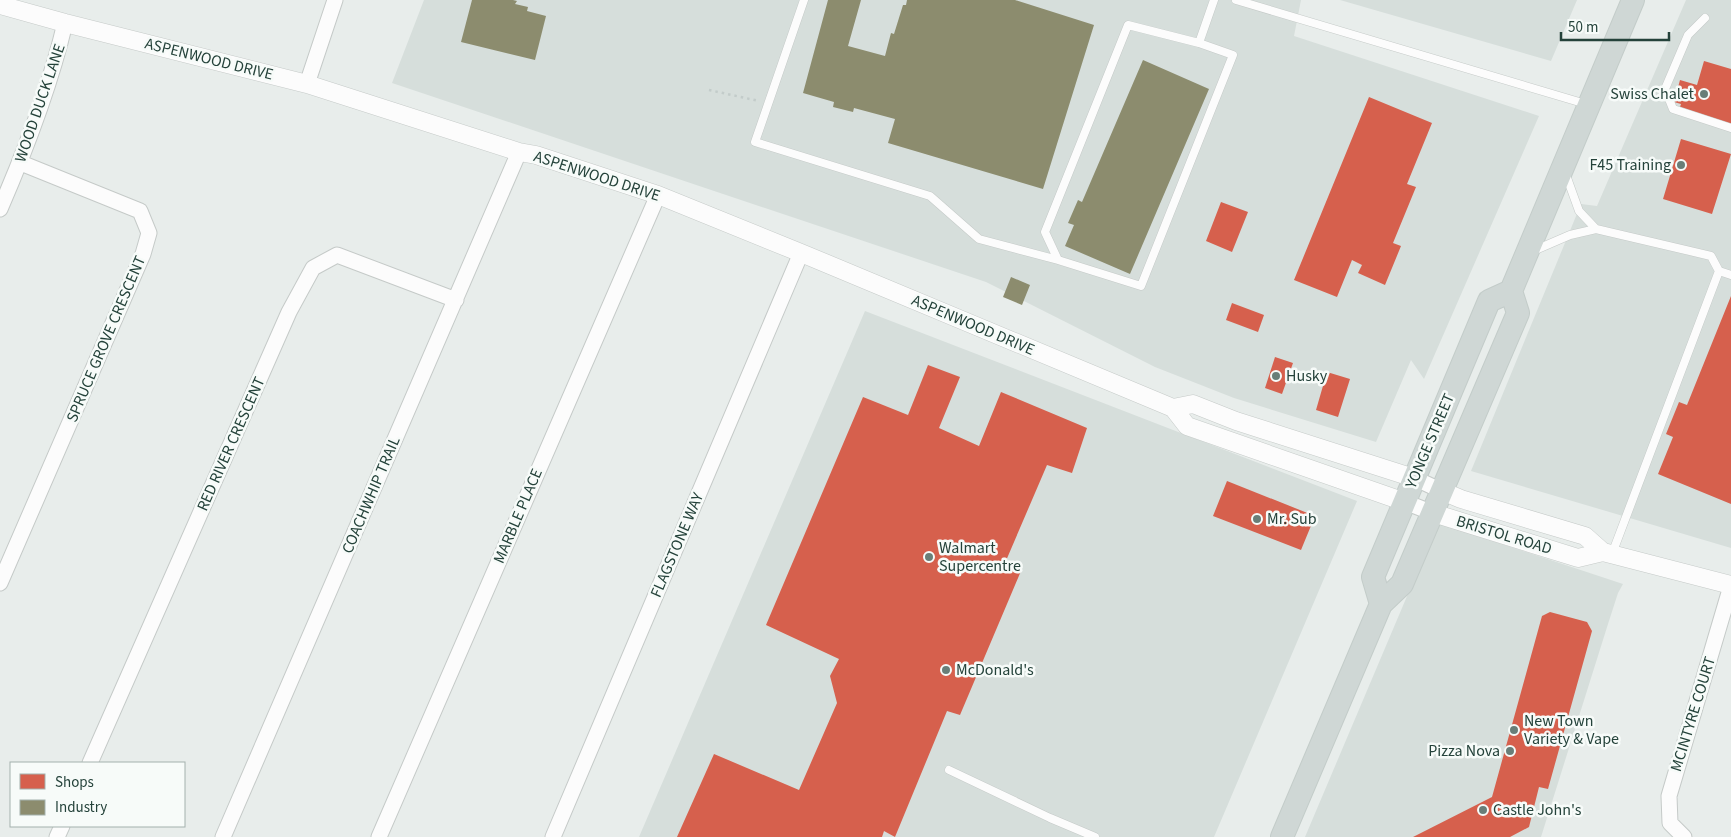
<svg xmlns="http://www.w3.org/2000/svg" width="1731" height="837" font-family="'Source Sans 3',sans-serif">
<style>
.built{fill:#d6dedb}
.shops{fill:#d6604d}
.industry{fill:#8c8c6e}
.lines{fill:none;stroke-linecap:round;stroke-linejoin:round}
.service-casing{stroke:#c5cac8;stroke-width:9}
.minor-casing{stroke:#c5cac8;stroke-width:17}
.tertiary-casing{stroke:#c5cac8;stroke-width:19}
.primary-casing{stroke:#c3ccc9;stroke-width:24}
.path{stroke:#c3ccca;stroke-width:2.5;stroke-dasharray:2.5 4;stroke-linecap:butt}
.service{stroke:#fcfcfc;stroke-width:8}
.minor{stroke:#fcfcfc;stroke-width:15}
.tertiary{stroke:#fcfcfc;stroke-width:18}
.primary{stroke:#cfd7d5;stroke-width:22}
.poi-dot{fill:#697e78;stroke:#f7fbf9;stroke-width:2}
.labels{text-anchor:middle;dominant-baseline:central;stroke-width:5;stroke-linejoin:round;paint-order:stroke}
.street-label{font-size:16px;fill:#24423a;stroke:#f7fbf9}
.poi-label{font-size:16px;fill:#24423a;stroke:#f7fbf9;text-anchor:start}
</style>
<rect width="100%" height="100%" fill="#e8edeb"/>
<path class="built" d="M424 0H1301L1294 36 1539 116 1424 379 1411 360 1376 442 1234 398 1155 367 986 282 392 83Z
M1340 0H1577L1551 61Z
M1686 0H1731V548L1471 471 1581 204 1597 206Z
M865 311 1357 501 1214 837H639Z
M1438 523 1623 584 1618 593 1608 624 1541 837H1305Z"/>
<path class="shops" d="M1704 61 1731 69V125L1679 110 1681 104 1674 102 1680 80 1697 85Z
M1369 97 1432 123 1407 184 1416 187 1393 243 1401 246 1385 285 1358 273 1362 265 1352 260 1337 297 1294 280Z
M1681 139 1731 154 1712 214 1663 199Z
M1221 202 1248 212 1232 252 1206 241Z
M1731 296V504L1658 474 1673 437 1666 434 1679 402 1687 405Z
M1232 303 1264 315 1258 332 1226 320Z
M1275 357 1293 363 1282 394 1265 388Z
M928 365 960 377 939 428 979 446 1001 392 1087 428 1072 473 1047 465 1005 563 1021 571 960 715 947 711 895 837 884 831 882 837H677L714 754 799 790 837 703 830 676 839 659 766 625 863 397 908 415Z
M1327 372 1350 379 1338 417 1316 410Z
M1227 481 1315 516 1301 550 1213 516Z
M1550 612 1587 622 1592 631 1548 789 1539 787 1529 827 1510 837H1413L1492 797 1542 616Z"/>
<path class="industry" d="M472 0H513L517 1 515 4 528 7 527 11 546 16 535 60 461 42Z
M828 0H861L848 46 885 56 891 33 894 34 903 5H906L907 0H1015L1094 25 1043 189 888 143 895 119 854 108 853 112 833 107 834 102 803 93Z
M1143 60 1209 89 1130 274 1065 246 1074 225 1068 223 1078 200 1082 202Z
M1011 277 1030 285 1022 305 1003 297Z"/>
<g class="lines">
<g class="service-casing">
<path id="service" d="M804 0 755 142 930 196 979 239 1058 260
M1236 0 1586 104
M1705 18 1688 35 1665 89 1673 109 1731 128
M1128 25 1199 43 1233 55 1141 286 1058 260 1045 232Z
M1199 43 1214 0
M1566 175 1579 211 1596 229
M1533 251 1570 235 1596 229 1711 256 1719 271 1612 554
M1719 271 1731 275
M949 770 1050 818 1095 837"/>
</g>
<g class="minor-casing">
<path id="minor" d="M307 84 335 0
M0 209C26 149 50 87 65 23
M1414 478 1442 491
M1405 502 1433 513
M0 583 143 254 149 233 140 211 21 163
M90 763 289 312 313 268 337 255 456 300
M57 837 62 826
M223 837 519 152
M379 837 658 195
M553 837 801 253
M1684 837 1670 823 1669 796 1731 586"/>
</g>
<g class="tertiary-casing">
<path id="tertiary" d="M0 5 65 23 307 84 519 152 536 155 658 195 801 253 1173 408 1187 426 1405 502
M1173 408 1193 404 1236 421 1414 478
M1442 491 1461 499 1585 536 1603 552 1731 585
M1433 513 1578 558 1603 552"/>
</g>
<g class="primary-casing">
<path id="primary" d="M1381 604 1373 577 1489 301 1511 291
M1282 837 1381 604 1402 584 1518 313 1511 291 1633 0"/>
</g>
<path class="path" d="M709 90 759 101"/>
<use href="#service" class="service"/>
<use href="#minor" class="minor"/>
<use href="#tertiary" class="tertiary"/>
<use href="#primary" class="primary"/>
</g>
<g class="poi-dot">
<circle cx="1704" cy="94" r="5"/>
<circle cx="1681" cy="165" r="5"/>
<circle cx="1276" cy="376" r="5"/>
<circle cx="1257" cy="519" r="5"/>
<circle cx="929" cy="557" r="5"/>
<circle cx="946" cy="670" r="5"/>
<circle cx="1514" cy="730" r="5"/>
<circle cx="1510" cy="751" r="5"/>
<circle cx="1483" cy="810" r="5"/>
</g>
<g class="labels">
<g class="street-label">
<text transform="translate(209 59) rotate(14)">ASPENWOOD DRIVE</text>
<text transform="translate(40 103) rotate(-71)">WOOD DUCK LANE</text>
<text transform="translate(597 176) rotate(18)">ASPENWOOD DRIVE</text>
<text transform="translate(973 325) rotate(23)">ASPENWOOD DRIVE</text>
<text transform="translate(106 339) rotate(-67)">SPRUCE GROVE CRESCENT</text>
<text transform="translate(1430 441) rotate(-67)">YONGE STREET</text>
<text transform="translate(231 444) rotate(-66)">RED RIVER CRESCENT</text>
<text transform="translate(371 495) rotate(-67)">COACHWHIP TRAIL</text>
<text transform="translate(518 516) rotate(-67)">MARBLE PLACE</text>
<text transform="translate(1504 535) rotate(17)">BRISTOL ROAD</text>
<text transform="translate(677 545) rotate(-67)">FLAGSTONE WAY</text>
<text transform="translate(1693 714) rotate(-73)">MCINTYRE COURT</text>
</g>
<g class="poi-label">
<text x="1694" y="94" text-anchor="end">Swiss Chalet</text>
<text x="1671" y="165" text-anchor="end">F45 Training</text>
<text x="1286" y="376">Husky</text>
<text x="1267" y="519">Mr. Sub</text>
<text x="939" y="548">Walmart<tspan x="939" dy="18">Supercentre</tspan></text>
<text x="956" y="670">McDonald's</text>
<text x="1524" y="721">New Town<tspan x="1524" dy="18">Variety &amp; Vape</tspan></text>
<text x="1500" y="751" text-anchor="end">Pizza Nova</text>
<text x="1493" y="810">Castle John's</text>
</g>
</g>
<rect x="10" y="762" width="175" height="65" fill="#f7fbf9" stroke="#a3b1ad"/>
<rect x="20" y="774" width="25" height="15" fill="#d6604d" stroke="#a3b1ad"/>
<text x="55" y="787" font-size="15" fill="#24423a">Shops</text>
<rect x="20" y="800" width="25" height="15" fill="#8c8c6e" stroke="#a3b1ad"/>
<text x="55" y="812" font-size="15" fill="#24423a">Industry</text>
<path d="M1561 32v8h108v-8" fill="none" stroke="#24423a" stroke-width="2.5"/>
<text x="1568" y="32" font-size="15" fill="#24423a" stroke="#f7fbf9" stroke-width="4" paint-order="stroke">50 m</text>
</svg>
